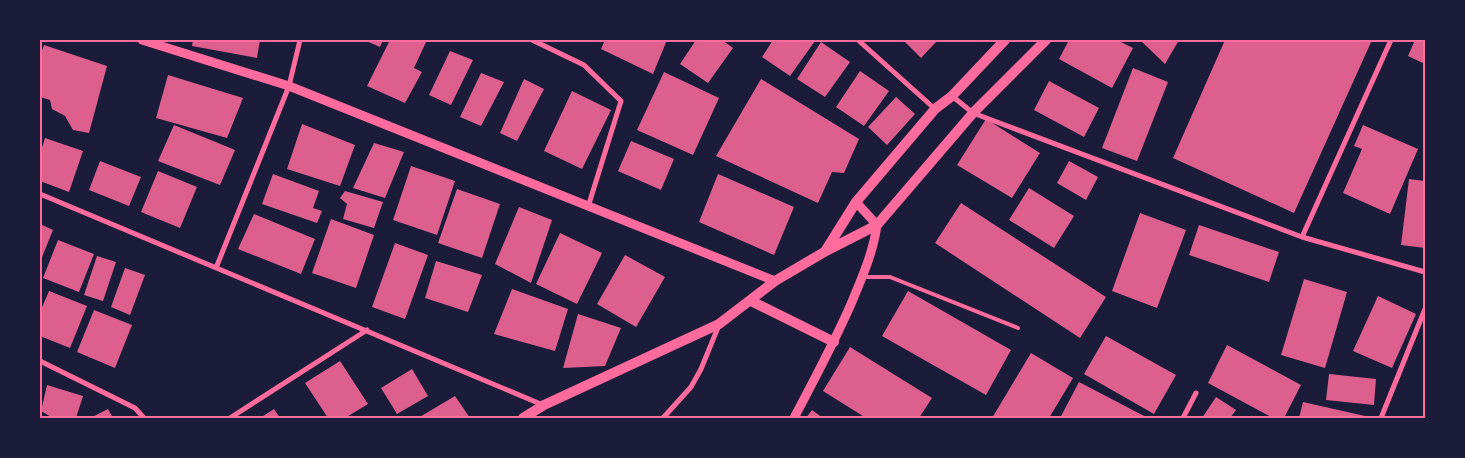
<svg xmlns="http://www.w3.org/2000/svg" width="1465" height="458" font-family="Merriweather,serif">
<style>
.building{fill:#dd5f8e}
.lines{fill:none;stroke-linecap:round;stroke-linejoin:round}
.service{stroke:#ff6b9d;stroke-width:4}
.minor{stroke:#ff6b9d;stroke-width:5}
.tertiary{stroke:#ff6b9d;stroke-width:9}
.secondary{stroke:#ff6b9d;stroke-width:10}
.neatline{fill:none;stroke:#ff6b9d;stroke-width:2}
</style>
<rect width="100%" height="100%" fill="#1b1b3a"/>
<path class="building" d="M193 40H260L257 58 192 46Z
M364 40H383L380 47Z
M390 40H427L414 68 422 72 405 103 367 86Z
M605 40H667L653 74 601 49Z
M696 40H722L733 48 708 83 680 64Z
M773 40H813L815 41 790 76 762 57Z
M903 40H938L921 58Z
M1069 40H1117L1133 48 1112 88 1059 59Z
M1140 40H1179L1165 64Z
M1225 40H1372L1294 213 1173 158Z
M1415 40H1425V64L1408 56Z
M821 42 850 62 825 97 797 79Z
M44 45 107 66 89 133 73 130 65 116 52 109 50 100 40 97V56Z
M450 51 473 60 451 105 429 95Z
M1133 68 1168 82 1137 161 1102 148Z
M860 71 889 91 864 126 836 107Z
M664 72 719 98 693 155 637 130Z
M481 73 504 82 481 126 460 117Z
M168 75 243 98 227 138 156 118Z
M524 79 544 89 517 141 500 133Z
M761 79 859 139 844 173 832 172 818 203 716 156Z
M1049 81 1099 108 1084 137 1034 110Z
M572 91 611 110 582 169 544 151Z
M896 97 915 114 887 145 868 127Z
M986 119 1040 153 1012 198 957 165Z
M302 124 355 145 340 186 287 169Z
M174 125 235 150 220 185 158 161Z
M1363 125 1418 149 1390 214 1343 193 1362 149 1354 146Z
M45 138 83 151 69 192 40 181V154Z
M631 141 674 159 661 190 618 171Z
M374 143 404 152 385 198 353 188Z
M100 161 141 177 129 206 89 190Z
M1069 161 1098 177 1086 200 1057 183Z
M411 166 455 181 437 235 393 220Z
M158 171 197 187 180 228 141 212Z
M273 174 319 191 313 208 322 211 317 223 262 204Z
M718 174 794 207 774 255 699 222Z
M1409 179 1425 181V248L1401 245Z
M1029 188 1074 216 1054 248 1009 220Z
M457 189 500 204 482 258 438 243Z
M345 191 383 202 374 228 343 219 347 204 340 198Z
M961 203 1106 297 1080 338 935 243Z
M519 207 552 220 531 283 495 264Z
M1140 213 1186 230 1157 308 1112 291Z
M254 214 315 239 301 274 238 249Z
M331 219 374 235 356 288 312 273Z
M40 224 53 230 40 262Z
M1199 225 1279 252 1269 282 1189 255Z
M560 233 602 253 577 304 536 284Z
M58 240 94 254 79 292 43 278Z
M395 243 428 255 405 319 372 307Z
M625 255 665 277 636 327 597 304Z
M97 256 116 262 103 301 84 295Z
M436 261 482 275 468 312 425 298Z
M125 268 145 275 130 315 111 307Z
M1304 279 1347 292 1325 368 1281 355Z
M512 289 568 309 555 351 494 334Z
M49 291 87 306 70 348 40 336V312Z
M908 291 1011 350 986 395 882 336Z
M1378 296 1416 314 1392 368 1353 351Z
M94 310 132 325 115 368 77 352Z
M578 314 621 328 605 366 563 368Z
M1106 336 1176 375 1154 414 1084 374Z
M1227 345 1301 385 1284 418H1273L1208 383Z
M850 347 932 398 919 418H866L823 391Z
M1031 353 1073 378 1049 418H992Z
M340 361 368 404 345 418H328L305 383Z
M412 369 428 396 397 414 381 388Z
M1329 374 1376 379 1374 405 1326 400Z
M1079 382 1148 418H1060Z
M47 385 83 396 76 418H53L41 411Z
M455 396 470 418H418Z
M1216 397 1236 410 1230 418H1202Z
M1303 402 1365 416 1364 418H1299Z
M108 409 113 418H90Z
M274 409 280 418H260Z
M812 410 823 418H806Z"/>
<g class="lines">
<path class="service" d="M863 277H890L1018 328"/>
<path class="minor" d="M532 40 584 65 621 101 588 207
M858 40 935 109
M952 96 973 113 1302 237 1425 272
M40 194 543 405
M1302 237 1391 40
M216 268 289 86 300 40
M40 361 135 408 144 418
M230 418 367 330
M663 418 691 387 701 369 719 325
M1183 418 1196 393
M1381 418 1425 309"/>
<path class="tertiary" d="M142 40 289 86 775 281
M794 418C814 380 834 343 851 304 862 278 873 253 877 225L856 202"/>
<path class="secondary" d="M826 250 856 202 935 109 952 96 1005 40
M751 301 834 342
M523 418 544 405 719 324 775 281 826 251 877 225 973 113 1046 40"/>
</g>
<rect width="1465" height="458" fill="none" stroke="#1b1b3a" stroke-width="82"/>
<rect x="41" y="41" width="1383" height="376" class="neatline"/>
</svg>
